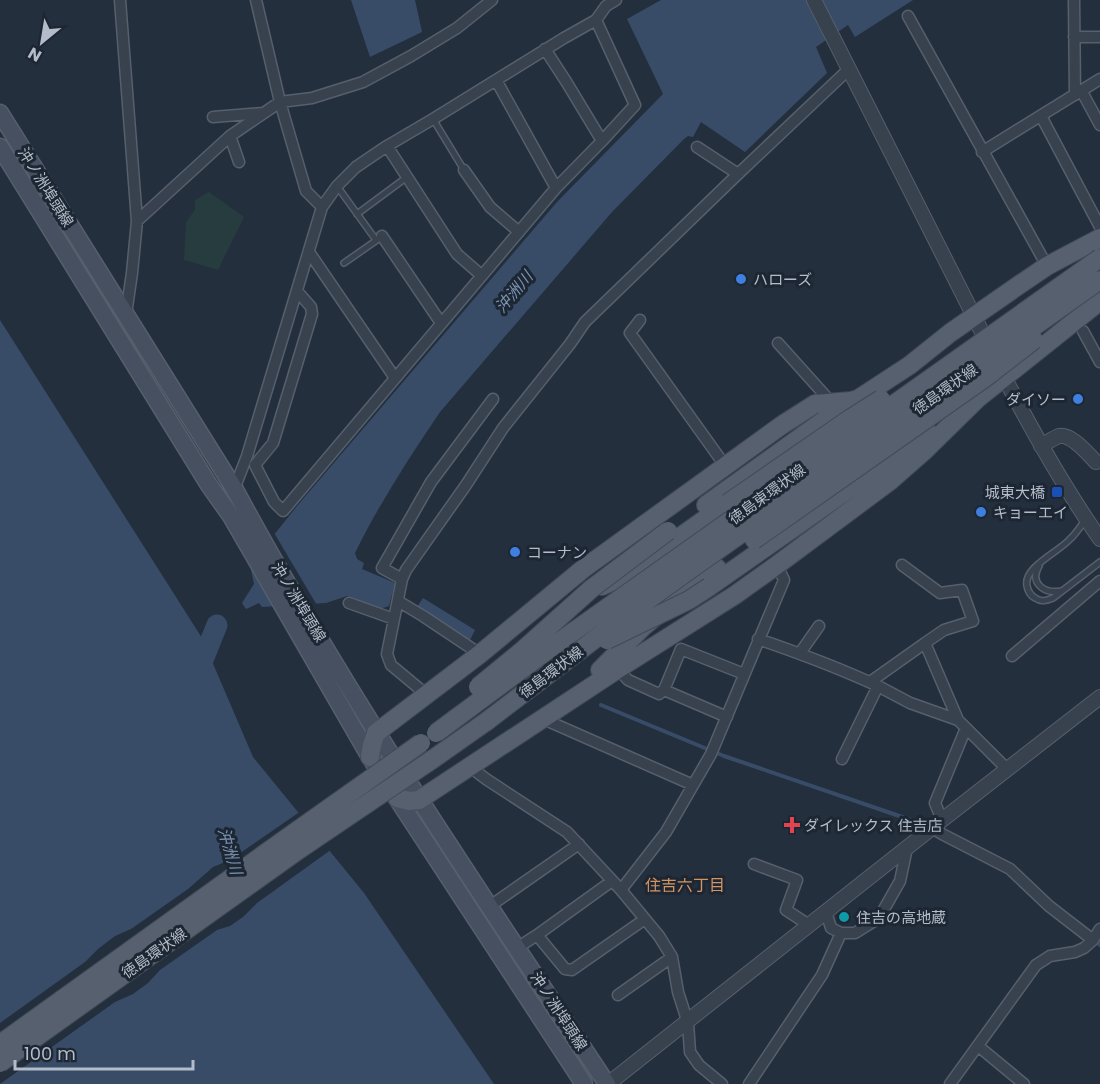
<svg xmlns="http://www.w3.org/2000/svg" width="1100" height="1084" font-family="Poppins,'Noto Sans JP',sans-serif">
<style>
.green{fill:#263c3f}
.water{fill:#394c67}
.pier{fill:#242f3e}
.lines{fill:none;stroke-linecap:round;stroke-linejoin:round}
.stream{stroke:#394c67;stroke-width:4}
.river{stroke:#394c67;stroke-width:21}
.service-casing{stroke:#565f6c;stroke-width:8}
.minor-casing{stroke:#565f6c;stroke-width:13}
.tertiary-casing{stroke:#565f6c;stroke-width:16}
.secondary-casing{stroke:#565f6c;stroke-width:19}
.primary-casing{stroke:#414a57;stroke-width:20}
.service{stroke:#38414e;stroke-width:5}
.minor{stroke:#38414e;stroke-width:10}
.tertiary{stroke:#38414e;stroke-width:14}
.secondary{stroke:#465061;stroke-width:16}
.primary{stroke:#56606e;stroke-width:18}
.primary-bridge-casing{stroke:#414a57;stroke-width:20;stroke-linecap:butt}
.primary-bridge{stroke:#56606e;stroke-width:18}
.shop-dot{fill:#3f7fe0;stroke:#1d2633;stroke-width:2}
.transit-dot{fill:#1a4fb4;stroke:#1d2633;stroke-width:2}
.health-dot{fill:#e0444e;stroke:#1d2633;stroke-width:2}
.culture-dot{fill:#0f9aa8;stroke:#1d2633;stroke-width:2}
.labels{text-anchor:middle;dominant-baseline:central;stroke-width:6;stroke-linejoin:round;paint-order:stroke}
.street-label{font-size:15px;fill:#b4bcc9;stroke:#1d2633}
.poi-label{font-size:15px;fill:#b4bcc9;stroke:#1d2633;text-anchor:start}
.water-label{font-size:16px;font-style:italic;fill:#7c92b1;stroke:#1d2633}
.neighbourhood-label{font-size:16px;fill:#d59563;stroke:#1d2633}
</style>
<rect width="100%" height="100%" fill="#242f3e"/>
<path class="green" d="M209 192 244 217 218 270 184 260 186 222 195 210V200Z"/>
<path class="water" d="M351 0H415L422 32 370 57Z
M661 0H913L855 37 848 25 816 47 827 73 745 152 701 122 693 137 688 136 684 139 612 212 440 412C409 458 379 504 355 553L357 559 364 563 362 569 395 583 389 606 380 609 347 596 326 603 262 607 259 603 246 609 242 603 254 584 250 565 297 506 557 202 663 94 627 19Z
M0 320 202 638 253 757 364 893 494 1084H0Z
M423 598 475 630 470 640 417 607Z"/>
<path class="pier" d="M273 531 318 607 275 609 248 563Z
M301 811 332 849 257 903 243 917 230 926 217 930 160 970 148 983 133 994 115 1002 0 1084V1023L85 962 98 949 115 936 131 929 188 889 213 867 230 860Z"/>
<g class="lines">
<path class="stream" d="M601 705 724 756 914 821
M1098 943 1100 945"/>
<path class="river" d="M196 677 217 625"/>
<g class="service-casing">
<path id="service" d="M433 119 464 170
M337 186 376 240
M357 214 407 177
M344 263 377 240
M1085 520C1080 527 1076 534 1070 539 1059 552 1023 567 1027 586 1028 592 1030 595 1035 598 1041 602 1046 601 1053 598L1100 562
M1039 566C1029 583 1044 594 1061 591"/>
</g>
<g class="minor-casing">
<path id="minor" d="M120 0 137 221 132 273 126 314
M256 0 280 102 306 191 322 207
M1074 0 1075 95
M908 16 1047 266
M1074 37H1100
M545 49 567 83 602 141
M496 80 556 188
M1081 90 1100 125
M1041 116 1100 227
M213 117 263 113
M387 146 457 254 481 275
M697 147 738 174
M982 152 1100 79
M239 162 230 136 280 102 312 98 363 82 411 56 457 28 492 0
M464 170 490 207 519 232
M137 221 230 136
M382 236 441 323
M309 252 395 378
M297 291 311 307 312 314 273 443 255 465 274 502 283 511 556 188 602 141 635 105 596 20
M640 320 630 333 726 467
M1083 331 1100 362
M778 343 831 402
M233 492 247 456 322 207 337 186 356 167 387 146 433 119 564 38 596 20 606 6 616 0
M902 565 940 593 962 590 973 621 944 630 925 643 958 720 1008 770
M402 579 406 570 466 485 503 428 570 344 585 322 738 174 849 69
M398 601 423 616 480 654
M349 603 394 619
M758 639C799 653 839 668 878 686
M800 653 819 626
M1012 656 1100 581
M618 669 628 680 659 694 664 690 681 649 744 674
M870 682 925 643
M664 690 727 717
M427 695 391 665 387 654 402 579 382 568 431 482 493 399
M541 718 693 785
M842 759 878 686 910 703 958 720
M469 766 486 779 567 832 621 890 659 936 672 957 678 992 688 1023 690 1052 699 1065 722 1084
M942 820 935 803 966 728
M932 828 942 834 1010 869 1049 906 1093 940
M754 864 797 880 786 910 809 925
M612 881 537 935 565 969 572 970 645 919
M621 890 666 832 711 754 784 580 777 565
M490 906 579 844
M826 912 831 928 841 933H855L879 918 900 881 907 848
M517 948 537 935
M618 995 672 957
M978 1046 1024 1084
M749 1084 822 975 841 933
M950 1084 1036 965 1050 956 1075 952 1084 948 1093 940 1100 929"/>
</g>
<g class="tertiary-casing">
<path id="tertiary" d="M814 0 989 346
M1000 369C1030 427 1062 485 1100 539
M1041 446C1047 443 1053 438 1059 436 1072 434 1087 453 1096 462
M608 1084 942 820 1100 697"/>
</g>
<g class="secondary-casing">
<path id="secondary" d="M0 113 234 488C345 695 478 889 607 1084
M0 147 209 485 231 516 370 757 584 1084"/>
</g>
<g class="primary-casing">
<path id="primary" d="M706 505 851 401
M602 586 626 575 728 503
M709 587 929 433
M600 670 644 626 682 594 717 568
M370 757 372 745 376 733 480 654 583 569 782 425 815 404 851 401 858 399 910 365 950 333 1019 285 1047 266 1100 238
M433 759 487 721
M397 798 409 801 419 800 618 669 735 595 777 565 890 481 923 452 977 399 1100 301"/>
</g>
<use href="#service" class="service"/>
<use href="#minor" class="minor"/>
<use href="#tertiary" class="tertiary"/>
<use href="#secondary" class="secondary"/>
<use href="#primary" class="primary"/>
<g class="primary-bridge-casing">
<path id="primary-bridge" d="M728 503 851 418 881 399
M754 540 985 378 1034 340
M607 640 689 600 709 587
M478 687 523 650 591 589 668 531
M487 721 612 626 691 569 1100 280
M436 733 556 644 1100 258
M0 1044 288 837 421 743
M0 1063 297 851 433 759"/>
</g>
<use href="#primary-bridge" class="primary-bridge"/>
</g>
<g class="shop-dot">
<circle cx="741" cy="279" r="6"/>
<circle cx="1078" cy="399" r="6"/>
<circle cx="981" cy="512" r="6"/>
<circle cx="515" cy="552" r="6"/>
</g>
<rect class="transit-dot" x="1051" y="486" width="12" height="12" rx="3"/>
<path class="health-dot" d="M789 816h6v6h6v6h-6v6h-6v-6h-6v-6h6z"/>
<circle class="culture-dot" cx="844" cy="917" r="6"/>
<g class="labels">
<g class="street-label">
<text transform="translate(46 187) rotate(58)">沖ノ洲埠頭線</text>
<text transform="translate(945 389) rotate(-35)">徳島環状線</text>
<text transform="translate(767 494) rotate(-36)">徳島東環状線</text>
<text transform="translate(299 602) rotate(59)">沖ノ洲埠頭線</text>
<text transform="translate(551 672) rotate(-37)">徳島環状線</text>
<text transform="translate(154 953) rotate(-35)">徳島環状線</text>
<text transform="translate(559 1011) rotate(57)">沖ノ洲埠頭線</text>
</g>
<g class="poi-label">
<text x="753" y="279">ハローズ</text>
<text x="1066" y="399" text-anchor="end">ダイソー</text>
<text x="1045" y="492" text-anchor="end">城東大橋</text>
<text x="993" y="512">キョーエイ</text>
<text x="527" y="552">コーナン</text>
<text x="804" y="825">ダイレックス 住吉店</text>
<text x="856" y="917">住吉の高地蔵</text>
</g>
<g class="water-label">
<text transform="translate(514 292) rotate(-50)">沖洲川</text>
<text transform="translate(230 851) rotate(74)">沖洲川</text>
</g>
<g class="neighbourhood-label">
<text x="685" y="885">住吉六丁目</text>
</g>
</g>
<g transform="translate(42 42) rotate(210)" stroke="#1d2633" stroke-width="4.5" paint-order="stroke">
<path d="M0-4.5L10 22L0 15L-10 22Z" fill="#b4bcc9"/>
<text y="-9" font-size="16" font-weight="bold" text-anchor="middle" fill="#b4bcc9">N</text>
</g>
<path d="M15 1060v9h178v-9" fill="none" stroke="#b4bcc9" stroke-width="3"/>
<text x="24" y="1060" font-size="18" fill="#b4bcc9" stroke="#1d2633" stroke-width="4.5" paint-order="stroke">100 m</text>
</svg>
